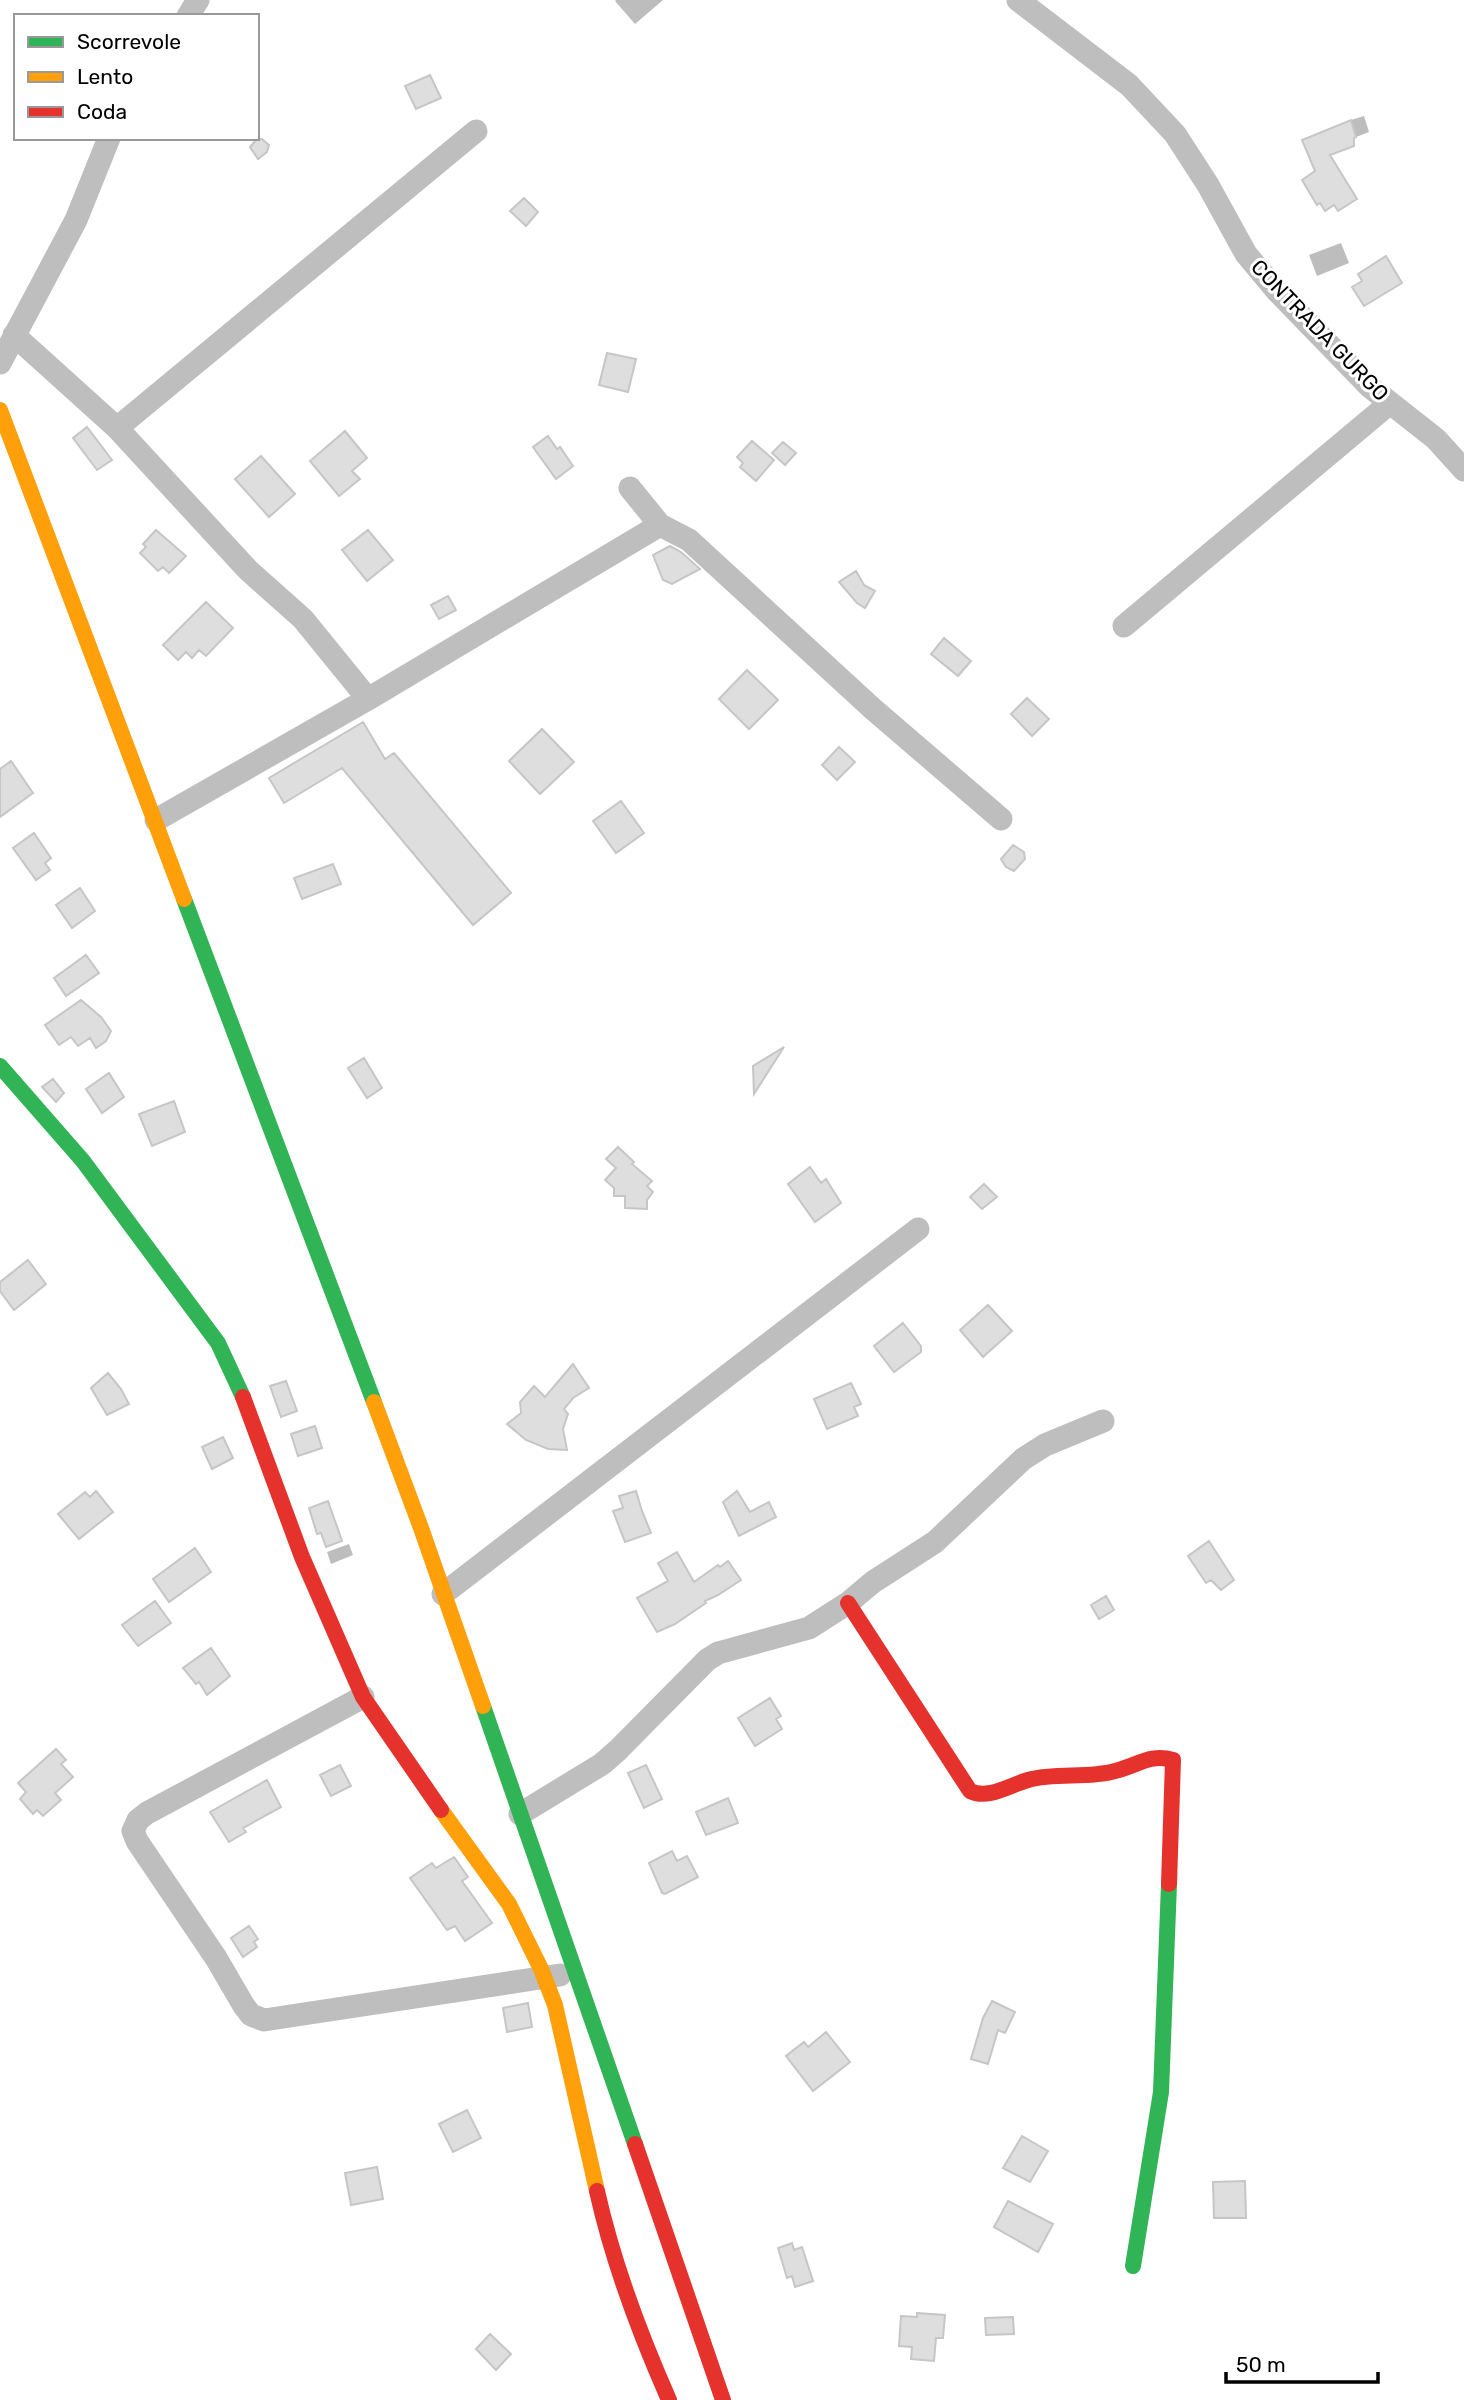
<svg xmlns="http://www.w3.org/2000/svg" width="1464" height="2400" font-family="Rubik,sans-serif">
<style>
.water{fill:#bdbdbd}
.building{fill:#dedede;stroke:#c6c6c6;stroke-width:2}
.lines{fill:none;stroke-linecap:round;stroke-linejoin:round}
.street{stroke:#bebebe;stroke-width:23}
.fast{stroke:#30b455;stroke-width:16}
.slow{stroke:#ff9f0a;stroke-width:16}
.jam{stroke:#e5322d;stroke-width:16}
.labels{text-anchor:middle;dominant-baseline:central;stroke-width:6;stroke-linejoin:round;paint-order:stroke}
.street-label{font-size:21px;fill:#000;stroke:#fff}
</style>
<rect width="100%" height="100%" fill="#fff"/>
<path class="water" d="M616 0H663L635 24 615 1Z
M1364 116 1369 132 1356 137 1351 120Z
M1341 243 1349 263 1317 276 1309 255Z
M349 1544 353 1555 331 1564 327 1552Z"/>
<path class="building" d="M430 75 441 98 416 109 405 86Z
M1351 120 1356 137 1354 138V146L1330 155 1357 199 1338 211 1334 205 1325 211 1320 203 1317 205 1302 180 1315 171 1302 140Z
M257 139H262L269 145 267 152 258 159 250 147Z
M524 198 538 212 526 226 510 211Z
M1386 256 1402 283 1364 306 1352 287 1362 281 1358 274Z
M607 353 636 359 628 392 599 385Z
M87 427 112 460 97 470 73 438Z
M345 431 367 458 352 471 360 479 339 496 310 461Z
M548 436 557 449 560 447 573 466 556 479 533 447Z
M752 441 774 460 756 481 740 467 743 463 737 457Z
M783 442 796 453 785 465 772 453Z
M261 456 295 494 269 517 235 479Z
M156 530 186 556 169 573 163 567 158 571 140 553 146 547 143 544Z
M368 530 393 560 367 581 342 550Z
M670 546 681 552 700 569 672 584 663 580 653 555Z
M856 571 864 585 875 591 865 608 857 603 839 582Z
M448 596 456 610 439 619 431 605Z
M206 602 233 628 206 656 199 650 192 658 186 652 178 660 163 645Z
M944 638 971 661 958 676 931 654Z
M747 670 778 700 749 729 719 699Z
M1027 698 1049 719 1032 736 1011 714Z
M363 722 385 759 394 753 511 893 473 925 342 768 284 803 269 778Z
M542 729 574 762 540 794 509 761Z
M839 747 855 762 837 780 822 765Z
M11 761 33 793 0 817V769Z
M621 801 644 833 616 853 593 821Z
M34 833 51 858 45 863 50 870 36 880 13 848Z
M1013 845 1024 852 1025 859 1014 871 1006 867 1001 859Z
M333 864 341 884 302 899 294 878Z
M80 888 95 911 72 928 56 905Z
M86 955 99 973 66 996 54 978Z
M81 1000 101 1017 111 1031 106 1041 96 1048 90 1038 78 1046 71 1037 59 1045 45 1025Z
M784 1047 754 1094 753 1066Z
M364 1058 382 1088 367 1098 348 1068Z
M109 1073 124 1097 102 1113 86 1089Z
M53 1079 64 1093 56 1102 42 1087Z
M174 1101 185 1132 152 1146 139 1114Z
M618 1147 634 1162 632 1164 652 1181 647 1186 653 1192 647 1200V1209L625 1208V1196H614V1188L605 1180 616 1168 606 1159Z
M810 1167 821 1183 826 1179 841 1203 815 1222 788 1184Z
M984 1184 997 1197 982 1209 970 1197Z
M28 1260 46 1284 14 1310 0 1291V1282Z
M988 1305 1012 1331 983 1357 960 1330Z
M903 1323 921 1346V1352L894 1372 874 1346Z
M573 1364 589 1388 573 1398 564 1409 568 1414 563 1429 567 1450 548 1449 526 1440 507 1424 521 1413 520 1402 534 1386 545 1397Z
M108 1373 121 1389 129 1404 107 1415 91 1388Z
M286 1381 297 1411 281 1417 270 1386Z
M851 1383 861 1404 854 1407 858 1416 827 1429 814 1399Z
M315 1426 322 1448 298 1456 291 1434Z
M223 1437 233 1458 212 1469 202 1447Z
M96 1491 113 1512 79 1539 58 1514 85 1492 90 1497Z
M636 1491 642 1511 651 1533 625 1542 613 1511 623 1508 619 1496Z
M737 1491 750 1512 769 1502 776 1517 739 1536 723 1502Z
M328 1501 342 1541 326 1547 321 1533 317 1534 309 1508Z
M1209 1541 1234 1580 1221 1590 1211 1580 1206 1583 1188 1556Z
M195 1548 211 1572 169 1602 153 1579Z
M677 1552 694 1582 718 1565 720 1567 728 1561 741 1580 718 1595 705 1601 706 1603 675 1624 657 1632 637 1598 668 1581 658 1563Z
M1106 1596 1114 1610 1099 1619 1091 1605Z
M155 1601 171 1623 138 1646 122 1625Z
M211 1648 230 1676 207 1695 199 1682 196 1684 183 1668Z
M770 1698 781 1716 776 1719 782 1729 755 1746 738 1718Z
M56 1749 66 1760 61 1764 73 1777 55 1793 61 1800 43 1816 37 1810 33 1814 20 1799 26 1792 18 1783Z
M340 1765 351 1786 331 1796 320 1775Z
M646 1765 662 1799 644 1808 628 1773Z
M267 1780 281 1807 243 1828 246 1832 229 1842 210 1812Z
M728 1798 738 1823 706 1835 696 1812Z
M672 1851 677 1861 687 1856 698 1877 665 1894 662 1893 649 1863Z
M454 1857 468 1877 462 1881 492 1923 465 1941 455 1926 447 1930 410 1878 432 1863 436 1868Z
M249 1926 258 1939 254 1942 257 1947 243 1957 231 1938Z
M992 2001 1015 2012 1005 2033 998 2030 988 2064 971 2059 983 2018Z
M528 2003 532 2027 507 2032 503 2008Z
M826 2032 850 2062 813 2091 786 2056 804 2042 808 2047Z
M467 2110 481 2138 453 2152 439 2124Z
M1022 2136 1048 2151 1030 2182 1003 2168Z
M377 2167 383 2199 351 2205 345 2173Z
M1245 2181 1246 2218H1214L1213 2182Z
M1008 2201 1053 2224 1038 2252 994 2227Z
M792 2243 794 2250 802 2247 813 2281 795 2287 792 2276 787 2278 778 2248Z
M917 2313 945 2315 943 2338H936L934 2361 911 2359 912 2347 899 2346 901 2316 917 2317Z
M1013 2317 1014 2334 986 2335 985 2318Z
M490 2334 511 2354 496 2370 476 2349Z"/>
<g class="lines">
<path class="street" d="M1018 0 1129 85 1175 134 1208 185 1246 254 1276 290 1370 387 1436 439 1464 470
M188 16 198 0
M14 335 117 428 476 131
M0 363 76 220 109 138
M117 428 248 570 303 619 368 699 156 820
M630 488 660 525
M1124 626 1390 403
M368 699 660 525 689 540 873 709 1001 819
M443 1594 918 1229
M363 1697 147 1813 138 1820 133 1831 137 1841 216 1958 244 2006 251 2015 264 2020 560 1975
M520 1814 602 1764 618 1750 707 1660 718 1653 809 1628 848 1603 873 1582 935 1542 1023 1459 1045 1445 1103 1421"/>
<path class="fast" d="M184 899 374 1402
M0 1066 83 1161 218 1343 243 1397
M483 1706 635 2144
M1133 2266 1161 2092 1169 1884"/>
<path class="slow" d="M0 410 184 899
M374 1402 421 1528 483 1706
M441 1810 509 1904 541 1969 555 2005 597 2191"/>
<path class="jam" d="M243 1397 302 1557 363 1697 441 1810
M848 1603 970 1791C988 1800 1010 1785 1028 1780 1056 1772 1087 1779 1115 1771 1137 1766 1150 1753 1173 1760L1169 1884
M635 2144 723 2400
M597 2191C613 2263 639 2332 669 2400"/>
</g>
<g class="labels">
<g class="street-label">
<text transform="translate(1320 330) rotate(46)">CONTRADA GURGO</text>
</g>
</g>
<rect x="14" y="14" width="245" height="126" fill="#ffffff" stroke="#999999" stroke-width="2"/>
<rect x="28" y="37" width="35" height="10" fill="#30b455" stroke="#999999" stroke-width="2"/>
<text x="77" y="49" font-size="21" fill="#000000">Scorrevole</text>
<rect x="28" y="72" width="35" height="10" fill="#ff9f0a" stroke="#999999" stroke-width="2"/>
<text x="77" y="84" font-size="21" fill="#000000">Lento</text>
<rect x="28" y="107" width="35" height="10" fill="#e5322d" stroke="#999999" stroke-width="2"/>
<text x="77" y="119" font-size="21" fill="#000000">Coda</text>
<path d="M1226 2372v10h152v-10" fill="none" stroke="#000000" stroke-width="3.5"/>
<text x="1236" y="2372" font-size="21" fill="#000000" stroke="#ffffff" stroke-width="5" paint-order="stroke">50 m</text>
</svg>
